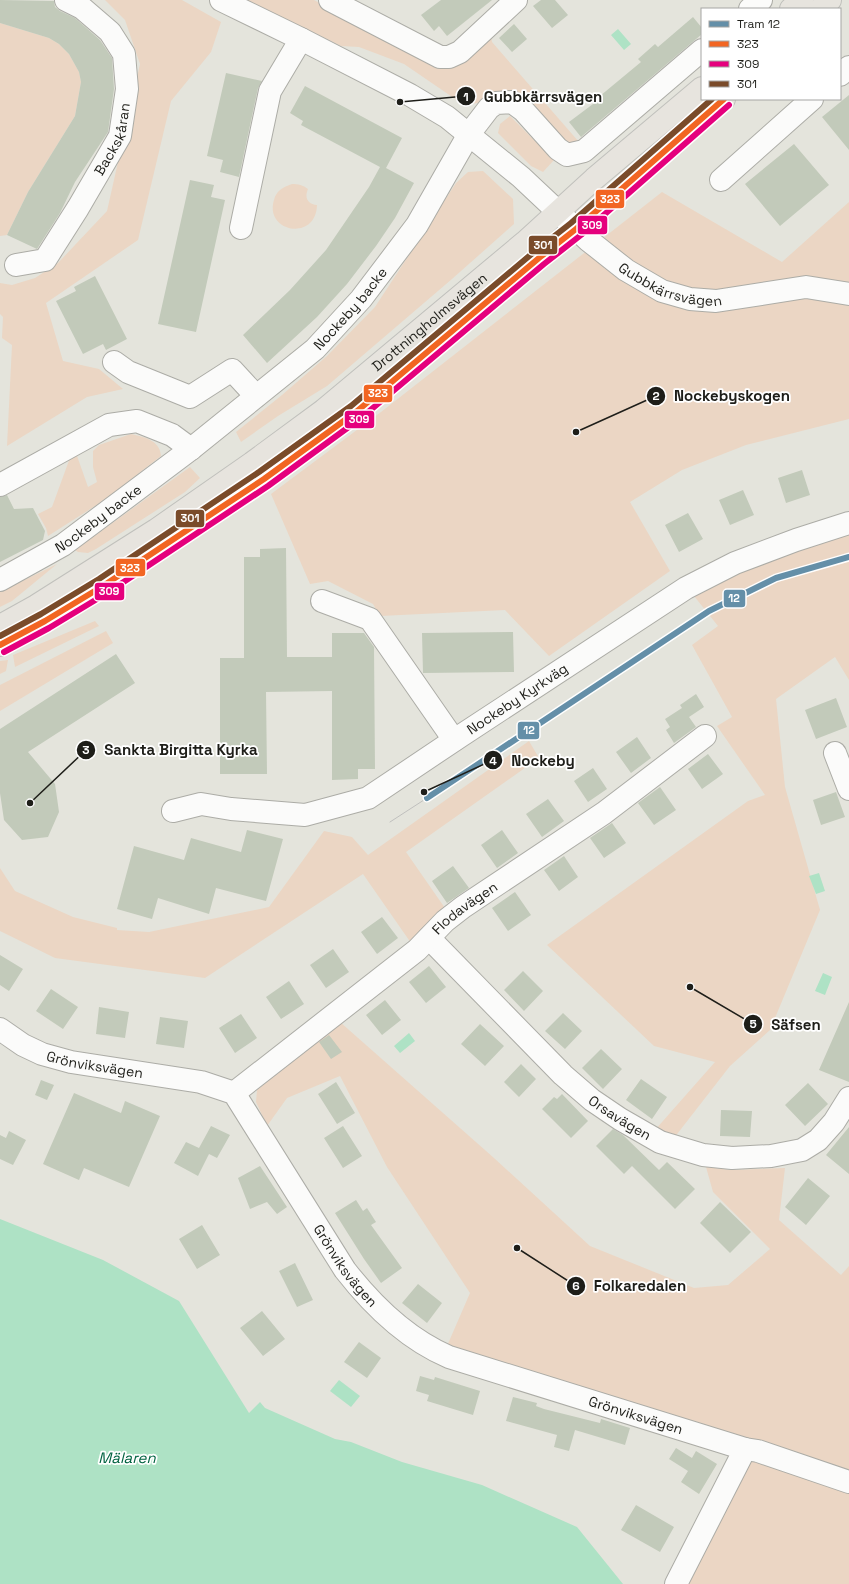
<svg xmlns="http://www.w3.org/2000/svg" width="849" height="1584" font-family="'Space Grotesk',sans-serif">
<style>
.green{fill:#ebd6c4}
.water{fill:#aee2c5}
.building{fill:#c2caba}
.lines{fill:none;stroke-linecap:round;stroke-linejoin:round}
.minor-casing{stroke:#acaca6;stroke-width:24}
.major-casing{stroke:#c0c0bc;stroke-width:24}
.minor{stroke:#fbfbfa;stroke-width:22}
.major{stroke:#e7e4de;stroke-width:22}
.tram{stroke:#c0c0be;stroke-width:1}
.bus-1-casing{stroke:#fff;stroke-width:9}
.bus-2-casing{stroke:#fff;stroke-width:9}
.bus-3-casing{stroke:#fff;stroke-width:9}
.bus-1{stroke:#f26522;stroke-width:6}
.bus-2{stroke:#e5007d;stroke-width:6}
.bus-3{stroke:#7a4b2a;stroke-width:6}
.tram-1-casing{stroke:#fff;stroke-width:9}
.tram-1{stroke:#648fa8;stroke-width:6}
.labels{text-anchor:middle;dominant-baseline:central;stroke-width:3.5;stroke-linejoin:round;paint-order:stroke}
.street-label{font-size:14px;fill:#1e1e19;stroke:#fff}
.water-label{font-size:15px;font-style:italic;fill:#016240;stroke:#fff}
.leader{fill:none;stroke:#1e1e19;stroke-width:1.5}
.callout-dot{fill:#1e1e19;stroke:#fff;stroke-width:1.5}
.mark-label{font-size:12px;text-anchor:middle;font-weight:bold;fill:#fff}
.callout-label{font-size:15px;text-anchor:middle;font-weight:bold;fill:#1e1e19;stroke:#fff;stroke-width:3.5;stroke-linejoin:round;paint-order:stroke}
.line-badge{stroke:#fff;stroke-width:1.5}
.badge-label{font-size:11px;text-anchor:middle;font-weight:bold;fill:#fff}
</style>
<rect width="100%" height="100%" fill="#e4e4dc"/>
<path class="green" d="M105 0H182L221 22 211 52 171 101 138 240 46 303 63 361 99 369 123 389 87 397 7 446 12 345 2 338 3 317 0 314V283L12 285 35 278 58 263 107 211 140 64 125 20Z
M247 0H314L394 43 446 69 491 36 492 42 579 142 572 143 564 140 496 93 478 103 464 105 404 64 359 47 341 46Z
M0 23 49 38 59 44 69 54 79 72 81 82 75 116 28 192 7 235 0 236Z
M510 116 554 160 543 172 531 166 498 133 500 124Z
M483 171 513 199 514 224 452 279 327 386 278 416 241 442 236 432 282 395 327 356 375 307 456 183 468 172Z
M292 184C298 184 303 185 308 189 304 198 308 204 317 205 316 242 264 232 274 200 276 191 283 187 292 184Z
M662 192 782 262 849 202V419L746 445 682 470 630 502 670 571 549 656 505 610 380 616 373 604 328 581 310 584 271 494 381 412Z
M131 434C144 437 160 440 161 456L106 499 48 536 46 528 38 514 52 507 71 455 76 453 88 487 97 482 93 467V451L99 445Z
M190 467 200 478 185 492 96 549 88 553 78 552 75 550Z
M849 533V680L835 657 776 699 785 787 820 910 770 1030 730 1066 674 1138 655 1130 715 1062 654 1046 547 945 748 801 765 795 717 726 732 717 692 645 718 626 694 596 742 569Z
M57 564 12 601 0 607V592Z
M95 621 99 626 15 667 13 655Z
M106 631 113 643 0 711V685Z
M8 660 6 671 0 674V661Z
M529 741 539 758 406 852 447 911 411 943 363 874 205 978 55 958 0 931V868L15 891 73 917 117 928V930L149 932 269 907 324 831 352 837 368 855Z
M340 1022 494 1158 590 1246 694 1288 728 1285 770 1249 713 1192 706 1167 731 1170 785 1168 779 1220 841 1275 849 1266V1473L447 1346 470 1293 387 1167 340 1076 287 1098 267 1126 256 1102 257 1090Z
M750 1458 849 1491V1584H684Z"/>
<path class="water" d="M618 29 631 44 624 50 611 35Z
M819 873 825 891 816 894 809 876Z
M823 973 832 977 825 995 815 991Z
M409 1033 415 1041 400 1053 394 1046Z
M0 1219 103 1260 179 1301 249 1413 260 1402 265 1408 335 1439 351 1442 402 1462 482 1485 577 1527 623 1584H0Z
M339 1380 360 1396 351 1407 330 1391Z"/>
<path class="building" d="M0 0 54 1 55 7 60 11 75 18 100 40 112 58 114 89 108 132 75 182 60 213 37 249 7 235 28 192 75 116 81 82 79 72 69 54 59 44 49 38 0 23Z
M441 0H492L447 36 439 26 434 31 421 15Z
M541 0H555L568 15 552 28 533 6Z
M693 17 702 28V34L581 137 569 122 601 98 600 96 641 62 638 59 655 44 658 47Z
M514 24 527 39 512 52 499 38Z
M226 73 262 81 258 88 239 177 220 172 223 160 207 156Z
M305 86 402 138 386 168 414 183 395 218 376 246 347 284 317 317 267 363 243 335 290 290 326 250 369 187 380 167 301 125 303 121 290 113Z
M849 95V150L822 117Z
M794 144 829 185 780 226 745 184Z
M190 180 214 185 211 197 225 200 196 332 158 324Z
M95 276 127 339 106 350 103 344 83 354 56 301 76 291 74 287Z
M802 470 810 495 786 503 778 478Z
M743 490 754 515 730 525 719 500Z
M7 495 14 509 33 508 45 531 43 540 0 562V497Z
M688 513 703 539 679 552 665 525Z
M286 548 287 657H332V633H364L374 647 375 769H358V779L332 780V691L266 692 267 774H220V658H244V557H260V549Z
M513 632 514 672 423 673 422 633Z
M116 654 135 683 28 752 55 784 59 812 48 837 22 840 4 820 0 793V729Z
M696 694 704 707 689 717 696 727 674 743 666 730 670 727 665 719 682 708 680 705Z
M836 698 847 727 816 739 805 710Z
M637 737 651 758 631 773 616 752Z
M708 754 723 774 702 789 688 769Z
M593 768 607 789 588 802 574 781Z
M660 787 676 810 654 825 638 803Z
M836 792 845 817 821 825 813 800Z
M548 799 564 821 542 837 526 814Z
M612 823 626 843 604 858 590 838Z
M247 830 283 839 266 901 216 888 209 914 158 898 152 919 117 909 134 846 184 860 191 838 241 852Z
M502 830 518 853 497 868 481 845Z
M564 856 578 877 559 891 544 870Z
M453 866 469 888 447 903 432 881Z
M515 892 531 915 508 931 492 908Z
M382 917 398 938 377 954 361 932Z
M333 949 349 972 326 988 310 965Z
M0 955 23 969 9 991 0 985Z
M429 966 446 987 426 1003 409 982Z
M523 971 543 991 524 1011 504 990Z
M289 981 304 1004 281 1019 266 997Z
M51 989 78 1007 63 1029 36 1011Z
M385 1000 401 1020 382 1035 366 1015Z
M849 1002V1082L819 1070Z
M99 1007 129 1012 125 1038 96 1034Z
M563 1013 582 1031 565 1049 545 1031Z
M241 1014 257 1038 235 1053 219 1028Z
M160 1017 188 1021 184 1048 156 1044Z
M480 1024 504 1046 485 1066 461 1044Z
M329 1035 342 1052 331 1059 319 1042Z
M601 1049 622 1069 603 1089 582 1068Z
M521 1064 536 1079 519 1097 504 1082Z
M641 1079 667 1097 652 1119 626 1100Z
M41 1080 54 1085 47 1100 35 1095Z
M336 1082 355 1113 337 1124 318 1094Z
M808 1083 828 1104 805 1126 785 1105Z
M74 1093 121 1113 125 1101 160 1116 129 1187 84 1168 79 1180 43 1164Z
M562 1094 588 1121 571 1138 542 1109 554 1097 557 1099Z
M721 1110 752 1111 750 1137 720 1136Z
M211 1126 230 1135 217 1158 209 1154 198 1176 174 1163 186 1142 199 1148Z
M343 1126 362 1156 343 1168 324 1138Z
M849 1127V1174L826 1155Z
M613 1129 623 1135 659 1170 667 1162 695 1189 675 1209 632 1166 624 1174 596 1146Z
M9 1131 26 1140 13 1165 0 1159V1135L6 1138Z
M260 1166 287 1207 277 1214 267 1202 250 1209 238 1178Z
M808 1178 830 1196 806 1225 785 1207Z
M356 1200 363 1211 367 1208 376 1222 371 1225 402 1268 381 1283 364 1259 335 1213Z
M720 1202 751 1232 730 1253 700 1223Z
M202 1225 220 1255 197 1269 179 1239Z
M295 1263 313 1300 297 1307 279 1271Z
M418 1284 442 1303 427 1323 402 1303Z
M262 1311 285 1339 263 1356 240 1328Z
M359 1342 381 1358 367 1378 344 1362Z
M420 1376 434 1380 435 1377 480 1391 473 1415 427 1401 429 1395 416 1391Z
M513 1397 537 1403 536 1406 544 1409 600 1423 601 1419 630 1428 625 1445 575 1430 569 1451 554 1447 557 1435 506 1421Z
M676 1448 692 1458 696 1451 717 1464 699 1494 681 1482 688 1471 669 1459Z
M636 1505 674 1527 660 1552 621 1530Z"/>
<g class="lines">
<g class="minor-casing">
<g id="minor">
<path id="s1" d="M221 0 301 39 410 95 447 117 521 177 588 240 626 270 662 291 690 299 716 301 806 287 849 294"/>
<path d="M330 0 440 57H449L460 52 516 0"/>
<path d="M750 9 761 0"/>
<path d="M840 75 849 67"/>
<path d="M721 180 812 99"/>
<path d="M241 228 270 91 301 39"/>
<path id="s2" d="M16 265 45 260 78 208 120 136 127 89 124 54 110 32 82 8 66 0"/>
<path d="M114 362 128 372 190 397 232 370 256 396"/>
<path d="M0 485 109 425 137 421 172 435 191 449"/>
<path id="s3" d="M0 580 63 545 191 449 315 349 361 299 417 225 469 134 489 108 496 103 512 102 523 110 558 149 567 155 584 151 702 50"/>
<path d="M322 601 370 619 454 740"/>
<path d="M835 753 849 789"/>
<path id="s4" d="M173 811 201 804 231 809 305 815 368 798 462 735 686 588 735 563 796 540 849 523"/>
<path id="s5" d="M429 938 563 1075 592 1100 620 1119 660 1142 703 1155 732 1158 771 1156 802 1150 818 1140 834 1122 849 1098"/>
<path id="s6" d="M0 1029 23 1045 42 1054 71 1062 201 1082 234 1093 345 1270C373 1306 407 1339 449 1357L745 1449 758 1451 849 1482"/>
<path id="s7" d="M234 1093 417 950 445 921 463 907 604 813 705 736"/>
<path d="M676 1584 745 1449"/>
</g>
</g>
<g class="major-casing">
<g id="major">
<path d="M791 9 802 0"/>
<path d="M820 9 830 0"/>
<path id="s8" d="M0 626 36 606 156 530 252 463 324 410 525 242 594 179 702 88"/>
<path d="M0 645 45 621 103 586 264 479 356 412 539 258 576 229 724 99"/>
</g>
</g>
<use href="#minor" class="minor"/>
<use href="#major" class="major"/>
<path class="tram" d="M390 822 427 798"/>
<g class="bus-1-casing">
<path id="bus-1" d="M0 645 45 621 103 586 264 479 356 412 539 258 576 229 724 99"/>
</g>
<g class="bus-2-casing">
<path id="bus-2" d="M4 652 49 628 107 593 268 486 361 418 544 264 581 235 729 105"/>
</g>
<g class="bus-3-casing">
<path id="bus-3" d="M0 636 41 614 99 579 259 472 351 406 534 252 571 223 712 99"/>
</g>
<use href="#bus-1" class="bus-1"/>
<use href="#bus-2" class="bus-2"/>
<use href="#bus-3" class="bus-3"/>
<g class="tram-1-casing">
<path id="tram-1" d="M427 798 709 611 776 578 849 557"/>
</g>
<use href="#tram-1" class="tram-1"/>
</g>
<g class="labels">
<g class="street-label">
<text stroke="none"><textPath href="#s2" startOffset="169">Backskåran</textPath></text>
<text stroke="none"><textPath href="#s1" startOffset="538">Gubbkärrsvägen</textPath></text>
<text stroke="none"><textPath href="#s3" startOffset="445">Nockeby backe</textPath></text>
<text stroke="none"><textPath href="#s8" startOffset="527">Drottningholmsvägen</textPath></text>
<text stroke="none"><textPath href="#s3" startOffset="116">Nockeby backe</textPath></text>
<text stroke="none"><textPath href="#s4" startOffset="378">Nockeby Kyrkväg</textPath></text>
<text stroke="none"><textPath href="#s7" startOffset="296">Flodavägen</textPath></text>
<text stroke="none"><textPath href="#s6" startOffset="103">Grönviksvägen</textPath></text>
<text stroke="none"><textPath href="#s5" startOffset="263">Orsavägen</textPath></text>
<text stroke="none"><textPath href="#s6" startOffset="451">Grönviksvägen</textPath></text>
<text stroke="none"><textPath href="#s6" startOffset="787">Grönviksvägen</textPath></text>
</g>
<g class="water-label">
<text x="127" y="1457">Mälaren</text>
</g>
</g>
<path class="leader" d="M400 102L466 96M576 432L656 396M30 803L86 750M424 792L493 760M690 987L753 1024M517 1248L576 1286"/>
<g class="callout-dot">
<circle cx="400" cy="102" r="4"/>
<circle cx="576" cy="432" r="4"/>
<circle cx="30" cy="803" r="4"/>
<circle cx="424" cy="792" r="4"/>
<circle cx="690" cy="987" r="4"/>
<circle cx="517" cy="1248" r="4"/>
<circle cx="466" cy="96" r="10"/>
<circle cx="656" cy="396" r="10"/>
<circle cx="86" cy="750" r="10"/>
<circle cx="493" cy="760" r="10"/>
<circle cx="753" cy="1024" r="10"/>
<circle cx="576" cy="1286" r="10"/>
</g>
<g class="mark-label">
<text x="466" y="101">1</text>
<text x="656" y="400">2</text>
<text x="86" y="754">3</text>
<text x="493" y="765">4</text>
<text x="753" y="1028">5</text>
<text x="576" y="1290">6</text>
</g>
<g class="callout-label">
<text x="543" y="102">Gubbkärrsvägen</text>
<text x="732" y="401">Nockebyskogen</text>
<text x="181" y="755">Sankta Birgitta Kyrka</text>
<text x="543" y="766">Nockeby</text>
<text x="796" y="1030">Säfsen</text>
<text x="640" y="1291">Folkaredalen</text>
</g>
<g class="line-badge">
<rect x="595" y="189" width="30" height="20" rx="4" fill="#f26522"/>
<rect x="577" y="215" width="31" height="20" rx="4" fill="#e5007d"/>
<rect x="528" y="235" width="30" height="20" rx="4" fill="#7a4b2a"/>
<rect x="363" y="384" width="30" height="19" rx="4" fill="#f26522"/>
<rect x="344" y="410" width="31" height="19" rx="4" fill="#e5007d"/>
<rect x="175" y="509" width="30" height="19" rx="4" fill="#7a4b2a"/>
<rect x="115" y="558" width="31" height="19" rx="4" fill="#f26522"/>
<rect x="94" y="582" width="31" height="19" rx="4" fill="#e5007d"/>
<rect x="723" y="589" width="23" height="19" rx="4" fill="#648fa8"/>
<rect x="517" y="721" width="23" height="19" rx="4" fill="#648fa8"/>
</g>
<g class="badge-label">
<text x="610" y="203">323</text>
<text x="592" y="229">309</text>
<text x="543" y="249">301</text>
<text x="378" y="397">323</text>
<text x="359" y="423">309</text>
<text x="190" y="522">301</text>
<text x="130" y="572">323</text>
<text x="109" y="595">309</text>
<text x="734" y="602">12</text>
<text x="529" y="734">12</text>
</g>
<rect x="701" y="8" width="140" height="92" fill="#ffffff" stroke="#a5a5a3"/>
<rect x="709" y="21" width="20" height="6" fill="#648fa8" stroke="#a5a5a3"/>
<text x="737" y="28" font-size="12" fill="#1e1e19">Tram 12</text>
<rect x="709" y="41" width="20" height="6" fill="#f26522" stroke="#a5a5a3"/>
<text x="737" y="48" font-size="12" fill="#1e1e19">323</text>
<rect x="709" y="61" width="20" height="6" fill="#e5007d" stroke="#a5a5a3"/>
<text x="737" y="68" font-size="12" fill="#1e1e19">309</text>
<rect x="709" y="81" width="20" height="6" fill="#7a4b2a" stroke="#a5a5a3"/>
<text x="737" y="88" font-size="12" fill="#1e1e19">301</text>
</svg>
